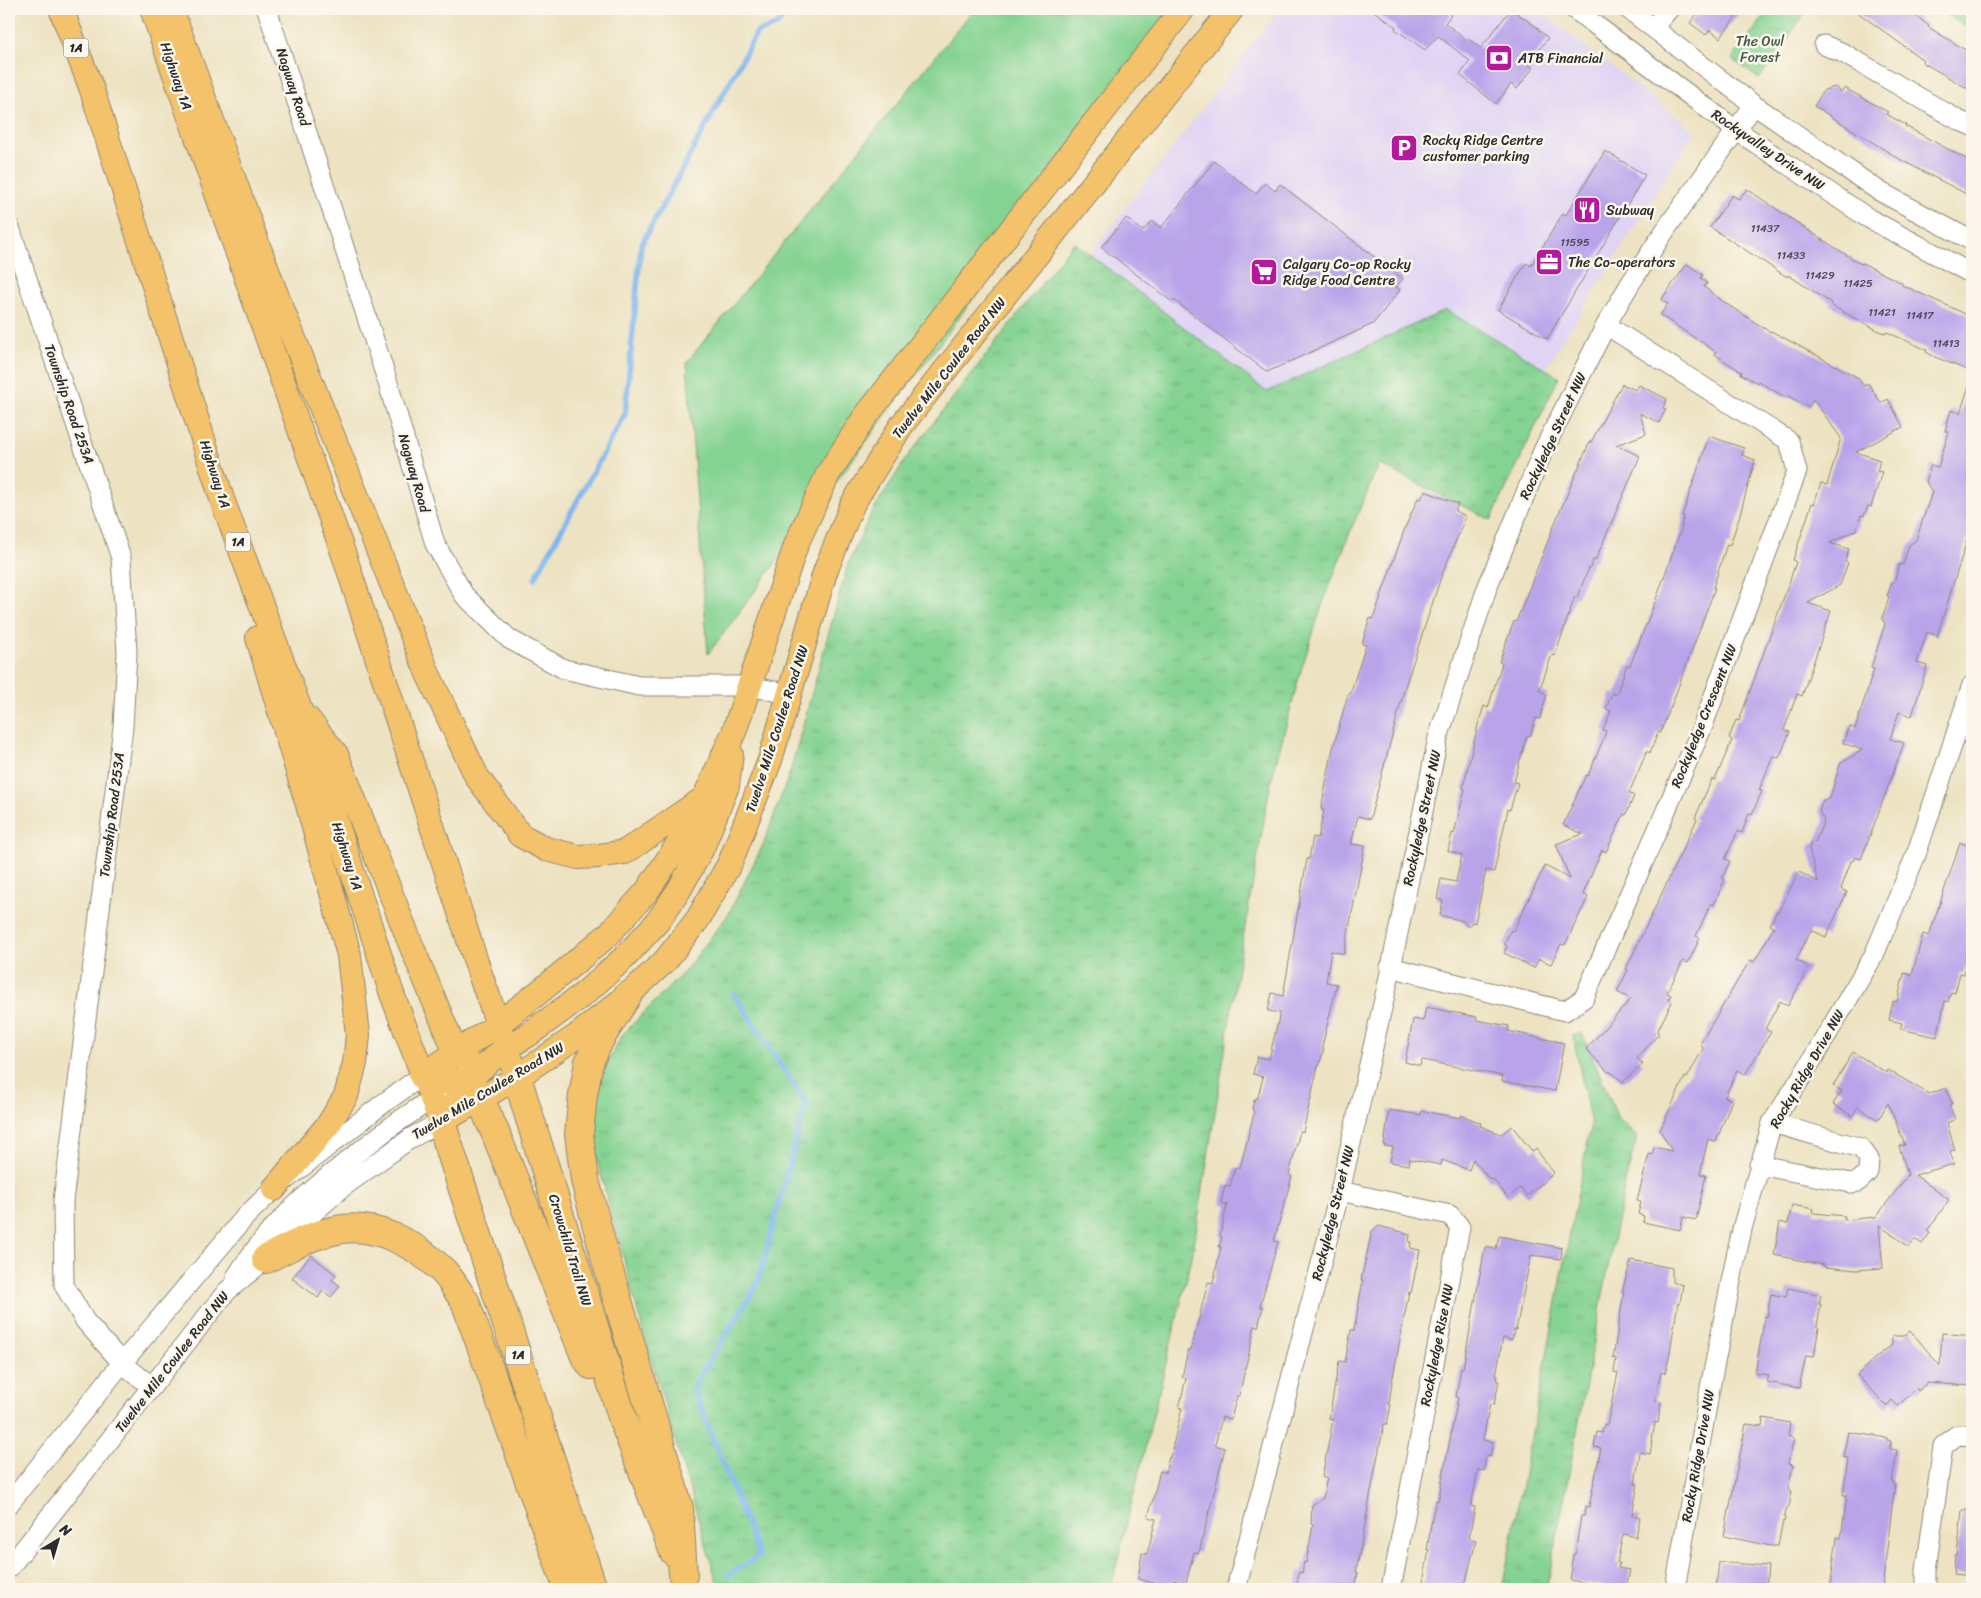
<svg xmlns="http://www.w3.org/2000/svg" width="1981" height="1598" font-family="Sriracha,sans-serif">
<style>
.built{fill:#e0d4f4}
.grass{fill:#85d392;stroke:#587f5e}
.park{fill:url(#park-tufts);stroke:#587f5e}
.lines{fill:none;stroke-linecap:round;stroke-linejoin:round}
.stream{stroke:#7fb7ef;stroke-width:5.5}
.building{fill:#b9a4ea}
.minor-casing{stroke:#8c8676;stroke-width:21}
.major-casing{stroke:#8c8676;stroke-width:26}
.highway-casing{stroke:#8c8676;stroke-width:30}
.minor{stroke:#fff;stroke-width:19}
.major{stroke:#f3c26a;stroke-width:24}
.highway{stroke:#f3c26a;stroke-width:28}
.labels{text-anchor:middle;dominant-baseline:central;stroke-width:5;stroke-linejoin:round;paint-order:stroke}
.number-label{font-size:11px;fill:#4e495b}
.shield{fill:#fbf7ec;stroke:#696865;stroke-width:1}
.shield-label{font-size:12px;font-weight:bold;fill:#2b2b2b}
.park-label{font-size:14px;fill:#465d4a;stroke:#fbf7ec}
.poi-label{font-size:14px;fill:#2b2b2b;stroke:#fbf7ec;text-anchor:start}
.street-label{font-size:14px;fill:#2b2b2b;stroke:#fbf7ec}
</style>
<defs>
<pattern id="park-tufts" width="24" height="20" patternUnits="userSpaceOnUse" patternTransform="scale(1.25)"><rect width="24" height="20" fill="#85d392"/><path d="M3 7l-1-3M5 7V3M7 7l1-3M15 17l-1-3M17 17v-4M19 17l1-3" fill="none" stroke="#73b57e"/></pattern>
</defs>
<rect width="100%" height="100%" fill="#fbf7ec"/>
<filter id="ink" filterUnits="userSpaceOnUse"><feTurbulence type="fractalNoise" baseFrequency=".02" numOctaves="2"/><feDisplacementMap in="SourceGraphic" scale="10" xChannelSelector="R" yChannelSelector="G"/><feConvolveMatrix kernelMatrix="1 2 1 2 8 2 1 2 1" color-interpolation-filters="sRGB"/></filter>
<filter id="wash" filterUnits="userSpaceOnUse"><feTurbulence type="fractalNoise" baseFrequency=".0096" numOctaves="4" result="noise"/><feDisplacementMap in="SourceGraphic" scale="20" xChannelSelector="R" yChannelSelector="G"/><feGaussianBlur stdDeviation="1.12" result="paint"/><feColorMatrix in="noise" values="0 0 0 0 0 0 0 0 0 0 0 0 0 0 0 0 0 1.4 0 .05"/><feComposite in="paint" operator="in"/></filter>
<g filter="url(#wash)">
<rect width="100%" height="100%" fill="#ede2c1"/>
<path class="built" d="M1280 9H1537L1695 131 1545 369 1446 310 1267 392 1089 255Z"/>
<path class="grass" d="M974 9H1189L708 654 687 362Z"/>
<path class="park" d="M1770 9H1808L1759 79 1732 59Z
M1938 9H1972V31Z
M1074 242 1267 392 1446 310 1559 377 1491 520 1379 464 1350 532 1323 603 1301 670 1271 781 1241 949 1192 1257 1112 1583 1148 1589H719L644 1334 599 1167 594 1138 601 1074 623 1034 685 971 728 915 763 845 789 775 848 564 870 516 907 457Z
M1582 1033 1618 1118 1637 1137 1625 1183 1612 1247 1547 1589H1502L1591 1124 1573 1036Z"/>
<g class="lines">
<path class="stream" d="M535 578 625 414 641 245 757 32 776 26 791 9
M728 1575 759 1556 693 1387 757 1285 806 1103 734 994"/>
</g>
<g id="blocks">
<path class="building" d="M1371 9H1443L1451 15 1445 23 1467 40 1468 39 1481 48 1511 9 1538 28V29L1548 38 1528 64 1533 68 1517 89 1511 84 1496 104 1460 75 1470 61 1438 36 1425 50 1395 29 1396 27Z
M1701 9H1742L1720 38 1710 30 1706 35 1690 23Z
M1853 9H1907L1929 26 1928 27 1972 54V91L1922 62 1923 60Z
M1835 87 1841 92 1845 88 1888 112 1886 114 1906 125 1905 126 1972 162V197L1901 160 1814 106 1824 90Z
M1605 151 1645 175 1547 339 1498 310 1521 271 1526 263 1531 266 1563 213 1566 215Z
M1214 161 1256 194 1265 183 1275 191 1280 184 1403 279 1396 287 1400 290 1373 324 1267 372 1174 300 1172 302 1101 247 1126 218 1143 231 1152 221 1161 228Z
M1747 189 1803 227 1861 264 1862 263 1902 283V285L1972 317V372L1935 357 1926 352 1927 350 1887 332 1886 333 1881 332 1834 307 1830 304 1831 303 1788 275 1787 277 1710 227 1732 195 1739 199Z
M1687 264 1703 275 1701 278 1707 283 1704 287 1728 305 1770 332 1771 331 1857 377 1864 386 1868 383 1881 403 1888 399 1903 427 1856 452 1880 460 1877 471 1882 472 1871 507 1868 506 1864 516 1861 515 1856 530 1830 543 1849 549 1845 562 1848 563 1840 585 1808 603 1831 611 1802 696 1797 694 1784 730 1790 732 1779 758 1773 756 1759 790 1762 791 1752 814 1749 813 1742 833 1738 831 1725 859 1730 861 1722 878 1725 879 1714 905 1711 903 1696 936 1700 938 1688 963 1683 961 1667 993 1671 995 1668 1000 1672 1002 1657 1032 1659 1034 1637 1058 1643 1064 1623 1082 1611 1072H1608L1586 1049 1631 999 1617 992 1628 970 1626 969 1697 819 1695 818 1712 779 1715 780 1732 740 1729 738 1736 720 1739 721 1789 583 1796 562 1793 560 1812 503 1814 504 1821 483 1827 485 1841 438 1813 399 1809 407 1788 396 1786 398 1758 381 1757 383 1741 374 1742 372 1714 354 1716 352 1660 315 1668 304 1661 300Z
M1622 384 1636 390 1639 385 1667 399 1663 408 1666 409 1659 423 1640 413 1646 434 1616 445 1640 456 1595 561 1593 560 1590 568H1589L1577 597 1575 596 1555 656 1552 655 1539 691 1547 694 1540 719 1536 718 1530 736 1527 735 1514 782 1518 783 1510 810 1508 809 1494 872 1486 870 1475 923 1472 922 1468 927 1463 921 1440 915 1443 901 1437 899 1441 879 1456 882 1462 855 1448 851 1452 833 1454 834 1465 789 1463 788 1478 725 1484 706 1488 708 1502 663 1499 662 1514 621 1516 622 1557 518 1590 441 1591 442Z
M1969 386H1972V524L1937 636 1927 632 1917 663 1927 666 1912 716 1899 712 1890 739 1904 743 1868 841 1861 859 1855 857 1853 861H1851L1841 889 1847 892 1826 937 1811 930 1796 960 1809 967 1788 1006 1780 1001 1765 1029 1771 1032 1745 1075 1737 1070 1725 1097 1732 1100 1716 1142 1708 1139 1700 1174 1706 1175 1696 1220 1683 1217 1680 1230 1643 1222 1644 1216 1638 1214 1641 1202 1637 1201 1649 1154 1652 1155 1654 1147 1672 1151 1660 1130 1685 1077 1687 1078 1703 1049 1701 1042 1750 960 1754 962 1774 927 1770 925 1777 911 1778 912 1799 872 1818 882 1809 849 1811 843 1815 842 1824 821 1819 811 1823 800 1830 798 1840 764 1862 750 1843 743 1849 726 1855 729 1874 669 1871 668 1885 624 1882 619 1889 597 1887 596 1892 582H1894L1900 564 1903 565 1909 545 1916 540 1932 492 1926 482 1931 465 1938 467 1949 432 1945 431 1951 410 1960 413Z
M1709 436 1744 448 1742 455 1755 460 1739 518 1730 545 1727 544 1713 588H1715L1672 704 1660 733 1658 732 1650 753 1647 751 1629 793 1634 796 1626 815 1624 814 1606 852 1602 850 1583 894 1588 897 1565 945 1561 944 1551 964 1539 959 1534 968 1504 953 1507 946 1504 944 1511 930 1513 931 1545 866 1570 879 1556 844 1583 834 1563 825 1586 775 1588 776 1603 740 1606 731 1603 730 1611 711 1606 709 1612 693 1616 695 1627 665 1630 666 1655 602 1682 527H1681L1684 516H1682Z
M1425 491 1458 504 1455 511 1466 516 1441 577 1405 687 1370 819 1358 816 1351 844 1365 846 1344 954 1331 951 1326 982 1337 984 1322 1047 1324 1048 1319 1066H1318L1303 1132 1300 1131 1289 1175 1292 1176 1274 1241 1278 1242 1260 1306 1263 1307 1258 1327 1255 1326 1239 1396H1237L1231 1419 1222 1417 1215 1445 1225 1448 1199 1553 1194 1552 1186 1583 1173 1580 1172 1588 1138 1579 1142 1553 1147 1554 1156 1519 1148 1517 1152 1503 1160 1471 1165 1473 1169 1457 1170 1458 1182 1408H1179L1186 1378 1182 1377 1188 1350H1191L1208 1282 1213 1283 1221 1247H1219L1222 1237 1220 1236 1227 1205 1221 1203 1225 1185 1230 1186 1235 1168H1240L1254 1113 1252 1108 1254 1100 1258 1097 1263 1077 1253 1074 1257 1057 1269 1059 1280 1013 1268 1011 1272 993 1283 996 1307 859H1309L1313 837 1318 838 1324 810 1321 809 1333 748 1348 694H1350L1366 645 1362 644 1370 618 1373 619 1405 528 1418 498 1421 499Z
M1960 843 1972 846V967L1966 966 1964 974 1960 973 1955 993 1951 992 1948 1002 1945 1001 1937 1037 1900 1029 1902 1023 1889 1020 1893 1001 1897 1002 1904 973 1912 975 1923 934 1929 936Z
M1426 1007 1477 1017 1476 1020 1509 1026 1508 1031 1564 1043 1555 1091 1502 1081 1503 1076 1422 1060 1420 1066 1405 1062 1413 1019 1423 1021Z
M1853 1052 1887 1073 1888 1070 1929 1094 1946 1088 1952 1104 1949 1105 1955 1119 1947 1123 1955 1150 1950 1151 1954 1164 1915 1175 1949 1200 1927 1231 1930 1233 1922 1244 1915 1239 1909 1247 1879 1225 1883 1268 1856 1270 1824 1267V1265L1774 1255 1780 1222 1788 1224 1792 1205 1814 1209 1813 1213 1845 1216 1844 1220 1876 1217 1908 1175 1899 1146 1905 1145 1888 1103 1878 1120 1858 1107 1852 1116 1833 1104 1842 1091 1833 1086Z
M1389 1110 1421 1115 1422 1111 1460 1118 1461 1115 1481 1123 1480 1126 1501 1134 1512 1126 1533 1152 1536 1149 1554 1173 1527 1196 1520 1188 1508 1198 1493 1179 1490 1180 1473 1159 1469 1170 1442 1160 1441 1165 1410 1159 1409 1165 1390 1162 1393 1147 1384 1146Z
M1379 1226 1410 1234 1409 1242H1411L1410 1248 1420 1250 1411 1293 1409 1292 1392 1382 1389 1404 1391 1405 1387 1424H1384L1375 1470 1356 1572 1358 1573 1355 1589H1296L1299 1572 1302 1573 1304 1562 1306 1563 1313 1525 1311 1524 1312 1505 1323 1498 1327 1477H1322L1333 1420 1329 1419 1339 1361 1345 1362 1351 1330H1354L1363 1280H1361L1372 1231Z
M1499 1236 1562 1248 1561 1259 1531 1255 1516 1330H1514L1512 1340 1503 1338 1496 1375H1498L1497 1381H1499L1494 1405 1490 1404 1483 1440 1493 1442 1490 1457 1486 1456 1484 1471 1478 1470 1471 1506 1475 1507 1469 1538 1476 1540 1464 1589H1422L1429 1550H1427L1432 1518 1436 1500 1438 1501 1458 1398 1456 1397 1461 1368H1463L1485 1247 1496 1249Z
M311 1255 336 1275 332 1280 340 1286 331 1297 323 1291 318 1298 292 1278Z
M1631 1260 1672 1268V1282L1683 1285 1680 1303 1678 1302 1669 1358 1665 1373 1661 1372 1655 1401 1661 1402 1658 1423 1655 1422 1650 1454 1640 1452 1635 1484H1638L1632 1515 1640 1517 1636 1537 1623 1534 1617 1563H1619L1618 1568 1630 1570 1626 1589H1618L1570 1580 1572 1568 1571 1566 1573 1555 1575 1554 1581 1516H1584L1586 1506 1589 1507 1601 1448 1594 1447 1597 1432 1602 1433 1604 1424 1607 1425 1618 1373 1614 1372 1616 1359 1613 1358 1624 1292H1622Z
M1788 1288 1821 1295 1819 1304H1821L1817 1326 1819 1327 1814 1357 1806 1356 1799 1388 1767 1382 1769 1375 1755 1373 1765 1316 1767 1317 1771 1294 1786 1297Z
M1910 1330 1940 1366 1942 1333 1972 1336V1386L1927 1383 1918 1391 1916 1388 1898 1406 1892 1400 1887 1406 1857 1375 1875 1358 1892 1345V1336H1903Z
M1763 1418 1790 1423 1788 1436 1794 1438 1788 1464 1793 1465 1788 1490 1792 1491 1789 1507 1786 1511 1784 1522 1783 1521 1778 1546H1771L1724 1536 1746 1424 1762 1426Z
M1848 1432 1887 1438V1440L1891 1441 1890 1449 1897 1450 1892 1482 1895 1483 1882 1589H1830L1837 1537 1841 1538 1847 1495H1843L1848 1458 1843 1457Z
M1962 1510H1972V1576L1953 1574 1955 1556H1957Z
M1719 1562 1768 1566 1766 1589H1716Z"/>
</g>
</g>
<g filter="url(#ink)">
<use href="#blocks" fill-opacity="0" stroke="#8c8676" stroke-width="1"/>
<g class="lines">
<g class="minor-casing">
<path id="minor" d="M267 9 388 383 435 544 464 595 509 639 564 669 639 686H748L790 694
M1574 9 1736 130 1868 218 1972 274
M1628 9 1754 105 1879 191 1972 241
M1653 28 1669 9
M1824 45 1843 53 1958 120 1972 126
M9 225 121 558 127 652 123 727 63 1201 64 1285 85 1321 122 1363 152 1387
M1390 967 1565 1011 1584 998 1702 728 1797 471 1789 441 1606 325
M1759 1165 1851 1183 1858 1182 1868 1172 1869 1159 1861 1148 1772 1123
M1340 1191 1450 1215 1460 1227 1391 1589
M236 1277C275 1214 334 1171 392 1126 408 1114 427 1104 441 1090
M9 1504 122 1363 246 1216 274 1189 381 1105 423 1075
M9 1568 227 1291 266 1259 306 1219 343 1187 411 1138 441 1122
M1236 1589 1340 1191 1388 982 1438 738 1487 588 1543 451 1606 325 1630 284 1668 226 1754 105
M1675 1589 1710 1388 1735 1261 1743 1225 1772 1123 1806 1070 1874 955 1916 855 1972 685
M1926 1589V1570L1943 1446 1957 1435 1972 1436"/>
</g>
<g class="major-casing">
<path id="major" d="M61 9 91 87 222 499 300 710 392 994 441 1122
M152 9 346 561 480 974 517 1077
M171 9 274 289 363 512 428 674 477 777 520 835 546 849 578 857 598 856 625 852 700 801
M258 638 308 805 349 955 358 1035 355 1063 346 1096 328 1125 274 1189
M308 719 336 754 411 945 456 1053 467 1062
M423 1075 497 1025 543 989 608 935 647 891 679 843 704 799 734 732 796 545 828 474 865 417 1183 9
M455 1102 478 1071 506 1048 528 1035 585 993 625 957 658 921 679 890 701 850 727 786 731 754
M441 1122 517 1077 577 1036 627 996 665 961 698 919 730 863 770 760 825 572 852 505 901 426 1232 9"/>
</g>
<g class="highway-casing">
<path id="highway" d="M627 996 600 1039 589 1062 583 1095 579 1134 585 1180 605 1257 679 1508 683 1575
M423 1075C439 1076 471 1087 480 1100 486 1110 490 1122 495 1132L584 1354 591 1365
M517 1077 623 1420 674 1552
M441 1122 593 1589
M266 1259C289 1247 311 1235 337 1230 374 1222 416 1244 442 1270 451 1278 457 1291 465 1301L568 1589"/>
</g>
<use href="#minor" class="minor"/>
<use href="#major" class="major"/>
<use href="#highway" class="highway"/>
</g>
</g>
<defs>
<g id="bank-square" transform="scale(1.4375)"><rect x="-9" y="-9" width="18" height="18" rx="4" fill="#b5179e" stroke="#fbf7ec"/><path d="M-6-4H6V4H-6ZM0-2.3a2.3 2.3 0 1 0 0 4.6a2.3 2.3 0 1 0 0-4.6Z" fill="#fff"/></g>
<g id="parking-square" transform="scale(1.4375)"><rect x="-9" y="-9" width="18" height="18" rx="4" fill="#b5179e" stroke="#fbf7ec"/><path d="M-3.5-5.5H1a3.5 3.5 0 0 1 0 7H-1V5.5H-3.5ZM-1-3.4V-.6H.8a1.4 1.4 0 0 0 0-2.8Z" fill="#fff"/></g>
<g id="restaurant-square" transform="scale(1.4375)"><rect x="-9" y="-9" width="18" height="18" rx="4" fill="#b5179e" stroke="#fbf7ec"/><path d="M-5-6h1v4h1v-4h1v4h1v-4h1v5L-1.5 .5V6h-2V.5L-5-1ZM5-6V6H3V1.5H1.5Q1.5-4 5-6Z" fill="#fff"/></g>
<g id="office-square" transform="scale(1.4375)"><rect x="-9" y="-9" width="18" height="18" rx="4" fill="#b5179e" stroke="#fbf7ec"/><path d="M-6-3h4V-5.5h4V-3h4V5H-6ZM-1-4.5V-3h2v-1.5ZM-6 0V1H6V0Z" fill="#fff"/></g>
<g id="supermarket-square" transform="scale(1.4375)"><rect x="-9" y="-9" width="18" height="18" rx="4" fill="#b5179e" stroke="#fbf7ec"/><path d="M-6-5.5h2.5l.6 2H6L4.5 2H-2.5L-4.4-4H-6ZM-1.5 3.2a1.3 1.3 0 1 0 .1 0ZM3 3.2a1.3 1.3 0 1 0 .1 0Z" fill="#fff"/></g>
</defs>
<g fill-rule="evenodd">
<use href="#bank-square" x="1499" y="58"/>
<use href="#parking-square" x="1404" y="148"/>
<use href="#restaurant-square" x="1587" y="210"/>
<use href="#office-square" x="1549" y="262"/>
<use href="#supermarket-square" x="1264" y="272"/>
</g>
<g class="labels">
<g class="number-label">
<text x="1765" y="228">11437</text>
<text x="1575" y="242">11595</text>
<text x="1791" y="255">11433</text>
<text x="1820" y="275">11429</text>
<text x="1858" y="283">11425</text>
<text x="1882" y="312">11421</text>
<text x="1920" y="315">11417</text>
<text x="1946" y="343">11413</text>
</g>
<g class="shield">
<rect x="63.5" y="38.5" width="25" height="19" rx="4"/>
<rect x="225.5" y="532.5" width="25" height="19" rx="4"/>
<rect x="505.5" y="1345.5" width="25" height="19" rx="4"/>
</g>
<g class="shield-label">
<text x="76" y="48">1A</text>
<text x="238" y="542">1A</text>
<text x="518" y="1355">1A</text>
</g>
<g class="park-label">
<text x="1760" y="41">The Owl<tspan x="1760" dy="16">Forest</tspan></text>
</g>
<g class="poi-label">
<text x="1518" y="58">ATB Financial</text>
<text x="1423" y="140">Rocky Ridge Centre<tspan x="1423" dy="16">customer parking</tspan></text>
<text x="1606" y="210">Subway</text>
<text x="1568" y="262">The Co-operators</text>
<text x="1283" y="264">Calgary Co-op Rocky<tspan x="1283" dy="16">Ridge Food Centre</tspan></text>
</g>
<g class="street-label">
<text transform="translate(176 76) rotate(71)">Highway 1A</text>
<text transform="translate(293 87) rotate(72)">Nagway Road</text>
<text transform="translate(1768 150) rotate(34)">Rockyvalley Drive NW</text>
<text transform="translate(949 368) rotate(-52)">Twelve Mile Coulee Road NW</text>
<text transform="translate(69 404) rotate(71)">Township Road 253A</text>
<text transform="translate(1553 436) rotate(-65)">Rockyledge Street NW</text>
<text transform="translate(414 473) rotate(74)">Nagway Road</text>
<text transform="translate(215 474) rotate(72)">Highway 1A</text>
<text transform="translate(1704 716) rotate(-68)">Rockyledge Crescent NW</text>
<text transform="translate(777 729) rotate(-72)">Twelve Mile Coulee Road NW</text>
<text transform="translate(112 815) rotate(-83)">Township Road 253A</text>
<text transform="translate(1422 818) rotate(-78)">Rockyledge Street NW</text>
<text transform="translate(347 856) rotate(72)">Highway 1A</text>
<text transform="translate(1807 1069) rotate(-60)">Rocky Ridge Drive NW</text>
<text transform="translate(488 1091) rotate(-31)">Twelve Mile Coulee Road NW</text>
<text transform="translate(1333 1213) rotate(-76)">Rockyledge Street NW</text>
<text transform="translate(570 1250) rotate(73)">Crowchild Trail NW</text>
<text transform="translate(1437 1345) rotate(-79)">Rockyledge Rise NW</text>
<text transform="translate(172 1362) rotate(-52)">Twelve Mile Coulee Road NW</text>
<text transform="translate(1698 1456) rotate(-80)">Rocky Ridge Drive NW</text>
</g>
</g>
<rect width="1981" height="1598" fill="none" stroke="#fbf7ec" stroke-width="30"/>
<g transform="translate(58 1540) rotate(38)" stroke="#fbf7ec" stroke-width="4" paint-order="stroke">
<path d="M0-4L9 19L0 12L-9 19Z" fill="#2b2b2b"/>
<text y="-8" font-size="14" font-weight="bold" text-anchor="middle" fill="#2b2b2b">N</text>
</g>
</svg>
